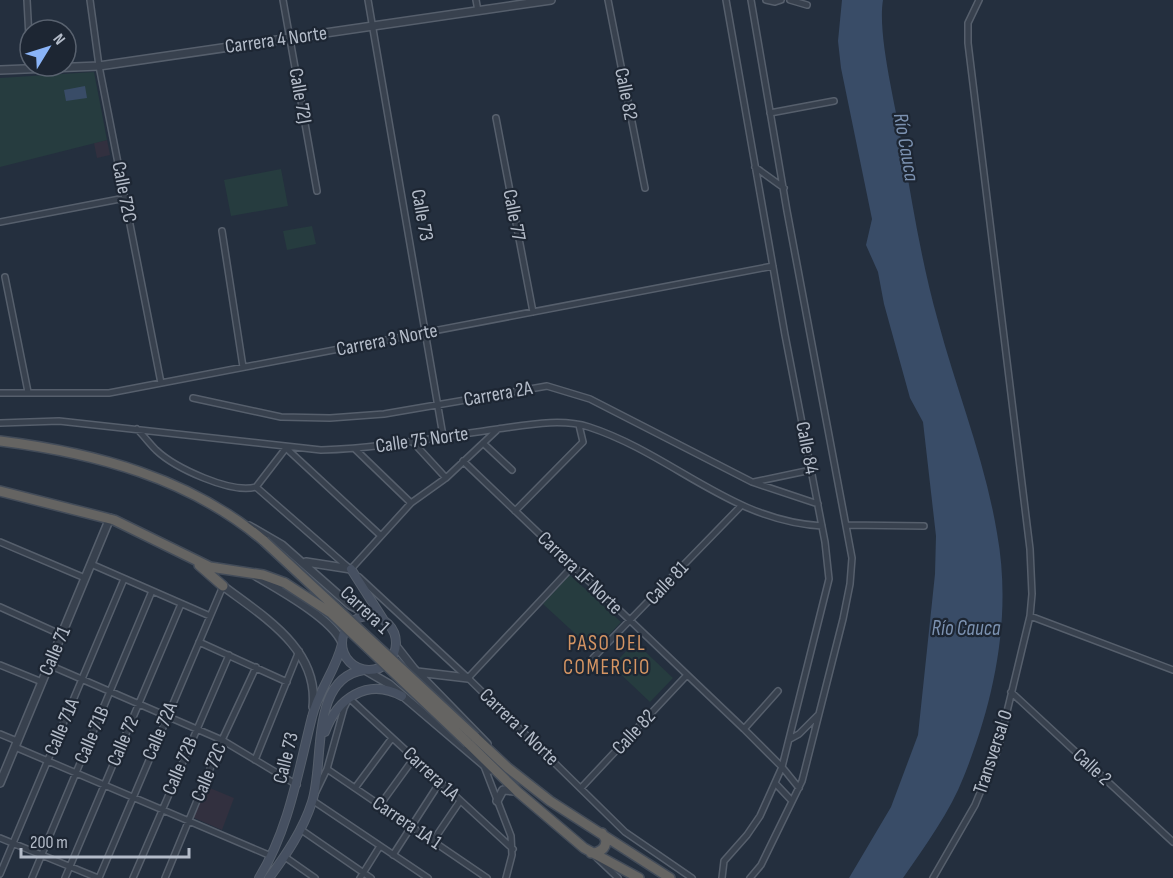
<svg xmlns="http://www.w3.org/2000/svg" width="1173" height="878" font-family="'Sofia Sans Condensed',sans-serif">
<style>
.medical{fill:#32303f}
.green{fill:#263c3f}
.water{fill:#394c67}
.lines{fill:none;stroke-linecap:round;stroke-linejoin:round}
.minor-casing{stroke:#565f6c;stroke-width:8}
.tertiary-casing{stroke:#565f6c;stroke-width:10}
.secondary-casing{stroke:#565f6c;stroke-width:10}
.trunk-casing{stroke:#434c59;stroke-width:12}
.minor{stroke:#38414e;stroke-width:5}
.tertiary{stroke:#38414e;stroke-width:7}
.secondary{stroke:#465061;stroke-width:8}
.trunk{stroke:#656462;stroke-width:9}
.trunk-bridge-casing{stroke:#434c59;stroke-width:12;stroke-linecap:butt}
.trunk-bridge{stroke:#656462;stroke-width:9}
.labels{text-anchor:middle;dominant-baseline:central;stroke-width:4.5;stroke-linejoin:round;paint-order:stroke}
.street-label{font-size:20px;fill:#b4bcc9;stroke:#1d2633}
.water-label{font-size:21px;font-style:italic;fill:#7c92b1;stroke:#1d2633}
.neighbourhood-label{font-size:21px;letter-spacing:1.5px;fill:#d59563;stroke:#1d2633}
</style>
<rect width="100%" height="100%" fill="#242f3e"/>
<path class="medical" d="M107 140 110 155 97 158 94 143Z
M205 786 234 798 222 830 192 817Z"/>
<path class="green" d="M94 72 107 140 0 167V78Z
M281 169 288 206 231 216 224 180Z
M312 226 316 244 287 250 283 231Z
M570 575 621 622 594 651 543 604Z
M635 642 673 678 650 702 612 666Z"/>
<path class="water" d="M842 0H883C877 36 897 111 903 150 913 208 922 264 938 321 957 392 985 460 997 533 1012 615 995 699 964 776 950 812 925 846 903 878H849L891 807 918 735 935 574 936 536 923 422 910 398 884 304 878 272 866 245 872 219 841 68 838 41Z
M85 86 87 98 66 101 64 90Z"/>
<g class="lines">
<g class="minor-casing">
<path id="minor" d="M27 0 30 56
M90 0 99 66 161 383
M283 0 317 191
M368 0 443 436
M476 0 478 11
M608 0 645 188
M766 0 775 2 781 0
M790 0 807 5
M770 113 834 101
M496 118 533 312
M755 167 784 188
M0 222 125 198
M222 231 243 367
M5 277 28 392
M0 393H109L773 266
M193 398 281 417 330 418 384 414 547 386 590 399 752 482 818 504
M0 423 59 421 321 450C380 448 440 437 498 429 527 425 561 418 589 427 672 454 731 521 822 526
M137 429C144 436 150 444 156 450 175 468 231 494 256 487
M412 441 446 478
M483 443 512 470
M355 449 411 503
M463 461 744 729 782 767 799 788
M754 482 811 470
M256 487 350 569
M256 487 286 448 380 535
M515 511 583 442 579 425
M846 525 924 526
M0 542 85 578
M91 564 210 616
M351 569 411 503 446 478 497 430
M359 577 468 678 625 832 692 878
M0 607 62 635
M1030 616 1173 670
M199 642 287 682
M593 658 740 507
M0 665 42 682
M49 665 222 740 297 785
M468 678 573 566
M1011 692 1173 842
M744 729 778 691
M0 734 17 741
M790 739 799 734 818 715
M15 747 271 856
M255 760 299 651
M484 766 511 836 512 855 506 878
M327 769 487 878
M775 783 792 801
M355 788 392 738
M581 788 687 675
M380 805 414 758
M300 829 371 878
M0 838 98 878
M433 841 460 801
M393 855 440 782
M285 857 315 878
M597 858 618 878
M0 874 124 579
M32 878 152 591
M65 878 181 604
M99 878 223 586
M133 878 229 655
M165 878 222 740 256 667
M360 878 380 846
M428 878 312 800 327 769 344 708 349 698 513 849
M722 878 724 861 747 835 760 816 782 767 829 579 825 542 785 335 726 0
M750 878 761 865 802 781 843 619 850 584 852 558 787 211 751 0
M933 878 975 805 998 749 1030 616 1032 594 1030 549 968 43V23L979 0"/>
</g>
<g class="tertiary-casing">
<path id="tertiary" d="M0 70 99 66 551 0
M249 526 282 545 350 605 371 616
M306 562 351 569
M256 576C278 589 333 619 342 643
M223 586C264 617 319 649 313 707
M396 646 414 669 487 744
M365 670 389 684 490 770
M417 672 468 678
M0 783 110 518
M497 801 503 790 516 791"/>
</g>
<g class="secondary-casing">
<path id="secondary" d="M351 569 383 619
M342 643a27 27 0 1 1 54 0a27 27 0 1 1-54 0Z
M325 732C337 699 367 677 402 696
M259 878C289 829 298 772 312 717 318 691 336 670 342 644
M269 878C286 855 303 830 312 802 325 762 309 678 364 670"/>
</g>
<g class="trunk-casing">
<path id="trunk" d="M0 441C95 453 190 478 264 541
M0 491 114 520 210 567 263 575 285 583
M199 565 223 586
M475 737 508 768 550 801 670 878
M468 743 518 792 584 848 639 878
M591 853C600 853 606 849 606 840L602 833"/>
</g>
<use href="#minor" class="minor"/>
<use href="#tertiary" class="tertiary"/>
<use href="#secondary" class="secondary"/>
<use href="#trunk" class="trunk"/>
<g class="trunk-bridge-casing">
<path id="trunk-bridge" d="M264 541 475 737
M285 583 331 613 468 743"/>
</g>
<use href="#trunk-bridge" class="trunk-bridge"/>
</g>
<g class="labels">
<g class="street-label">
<text transform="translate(276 40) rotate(-8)">Carrera 4 Norte</text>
<text transform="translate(626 94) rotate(79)">Calle 82</text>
<text transform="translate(300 96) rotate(80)">Calle 72J</text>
<text transform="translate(124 192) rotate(79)">Calle 72C</text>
<text transform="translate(422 215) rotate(80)">Calle 73</text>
<text transform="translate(514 215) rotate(79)">Calle 77</text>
<text transform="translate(387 340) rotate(-11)">Carrera 3 Norte</text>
<text transform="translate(498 394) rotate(-10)">Carrera 2A</text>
<text transform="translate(422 440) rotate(-8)">Calle 75 Norte</text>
<text transform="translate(807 448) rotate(79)">Calle 84</text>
<text transform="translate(580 573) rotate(44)">Carrera 1F Norte</text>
<text transform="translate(667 583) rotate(-46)">Calle 81</text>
<text transform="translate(365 610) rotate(43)">Carrera 1</text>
<text transform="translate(55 651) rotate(-67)">Calle 71</text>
<text transform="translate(62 727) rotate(-67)">Calle 71A</text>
<text transform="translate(519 727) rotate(44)">Carrera 1 Norte</text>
<text transform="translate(160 731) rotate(-67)">Calle 72A</text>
<text transform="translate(634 732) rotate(-47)">Calle 82</text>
<text transform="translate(92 735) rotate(-67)">Calle 71B</text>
<text transform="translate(123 741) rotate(-67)">Calle 72</text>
<text transform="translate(993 752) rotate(-72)">Transversal 0</text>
<text transform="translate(286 758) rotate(-76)">Calle 73</text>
<text transform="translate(180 766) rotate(-67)">Calle 72B</text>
<text transform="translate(1092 767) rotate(43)">Calle 2</text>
<text transform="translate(209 772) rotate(-67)">Calle 72C</text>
<text transform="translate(431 774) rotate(43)">Carrera 1A</text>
<text transform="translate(407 823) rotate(34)">Carrera 1A 1</text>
</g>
<g class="water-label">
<text transform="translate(906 147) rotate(80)">Río Cauca</text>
<text x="966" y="628">Río Cauca</text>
</g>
<g class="neighbourhood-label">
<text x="607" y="643">PASO DEL<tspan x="607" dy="24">COMERCIO</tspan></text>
</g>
</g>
<g transform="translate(48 48) rotate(52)"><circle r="28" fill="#1d2633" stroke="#59626f" stroke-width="1.5"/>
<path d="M0-4.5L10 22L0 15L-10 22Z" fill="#8ab4f8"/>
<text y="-9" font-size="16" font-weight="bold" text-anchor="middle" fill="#b4bcc9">N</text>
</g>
<path d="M21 848v9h168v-9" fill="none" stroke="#b4bcc9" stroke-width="3"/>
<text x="30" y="848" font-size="18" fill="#b4bcc9" stroke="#1d2633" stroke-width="4.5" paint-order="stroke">200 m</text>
</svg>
